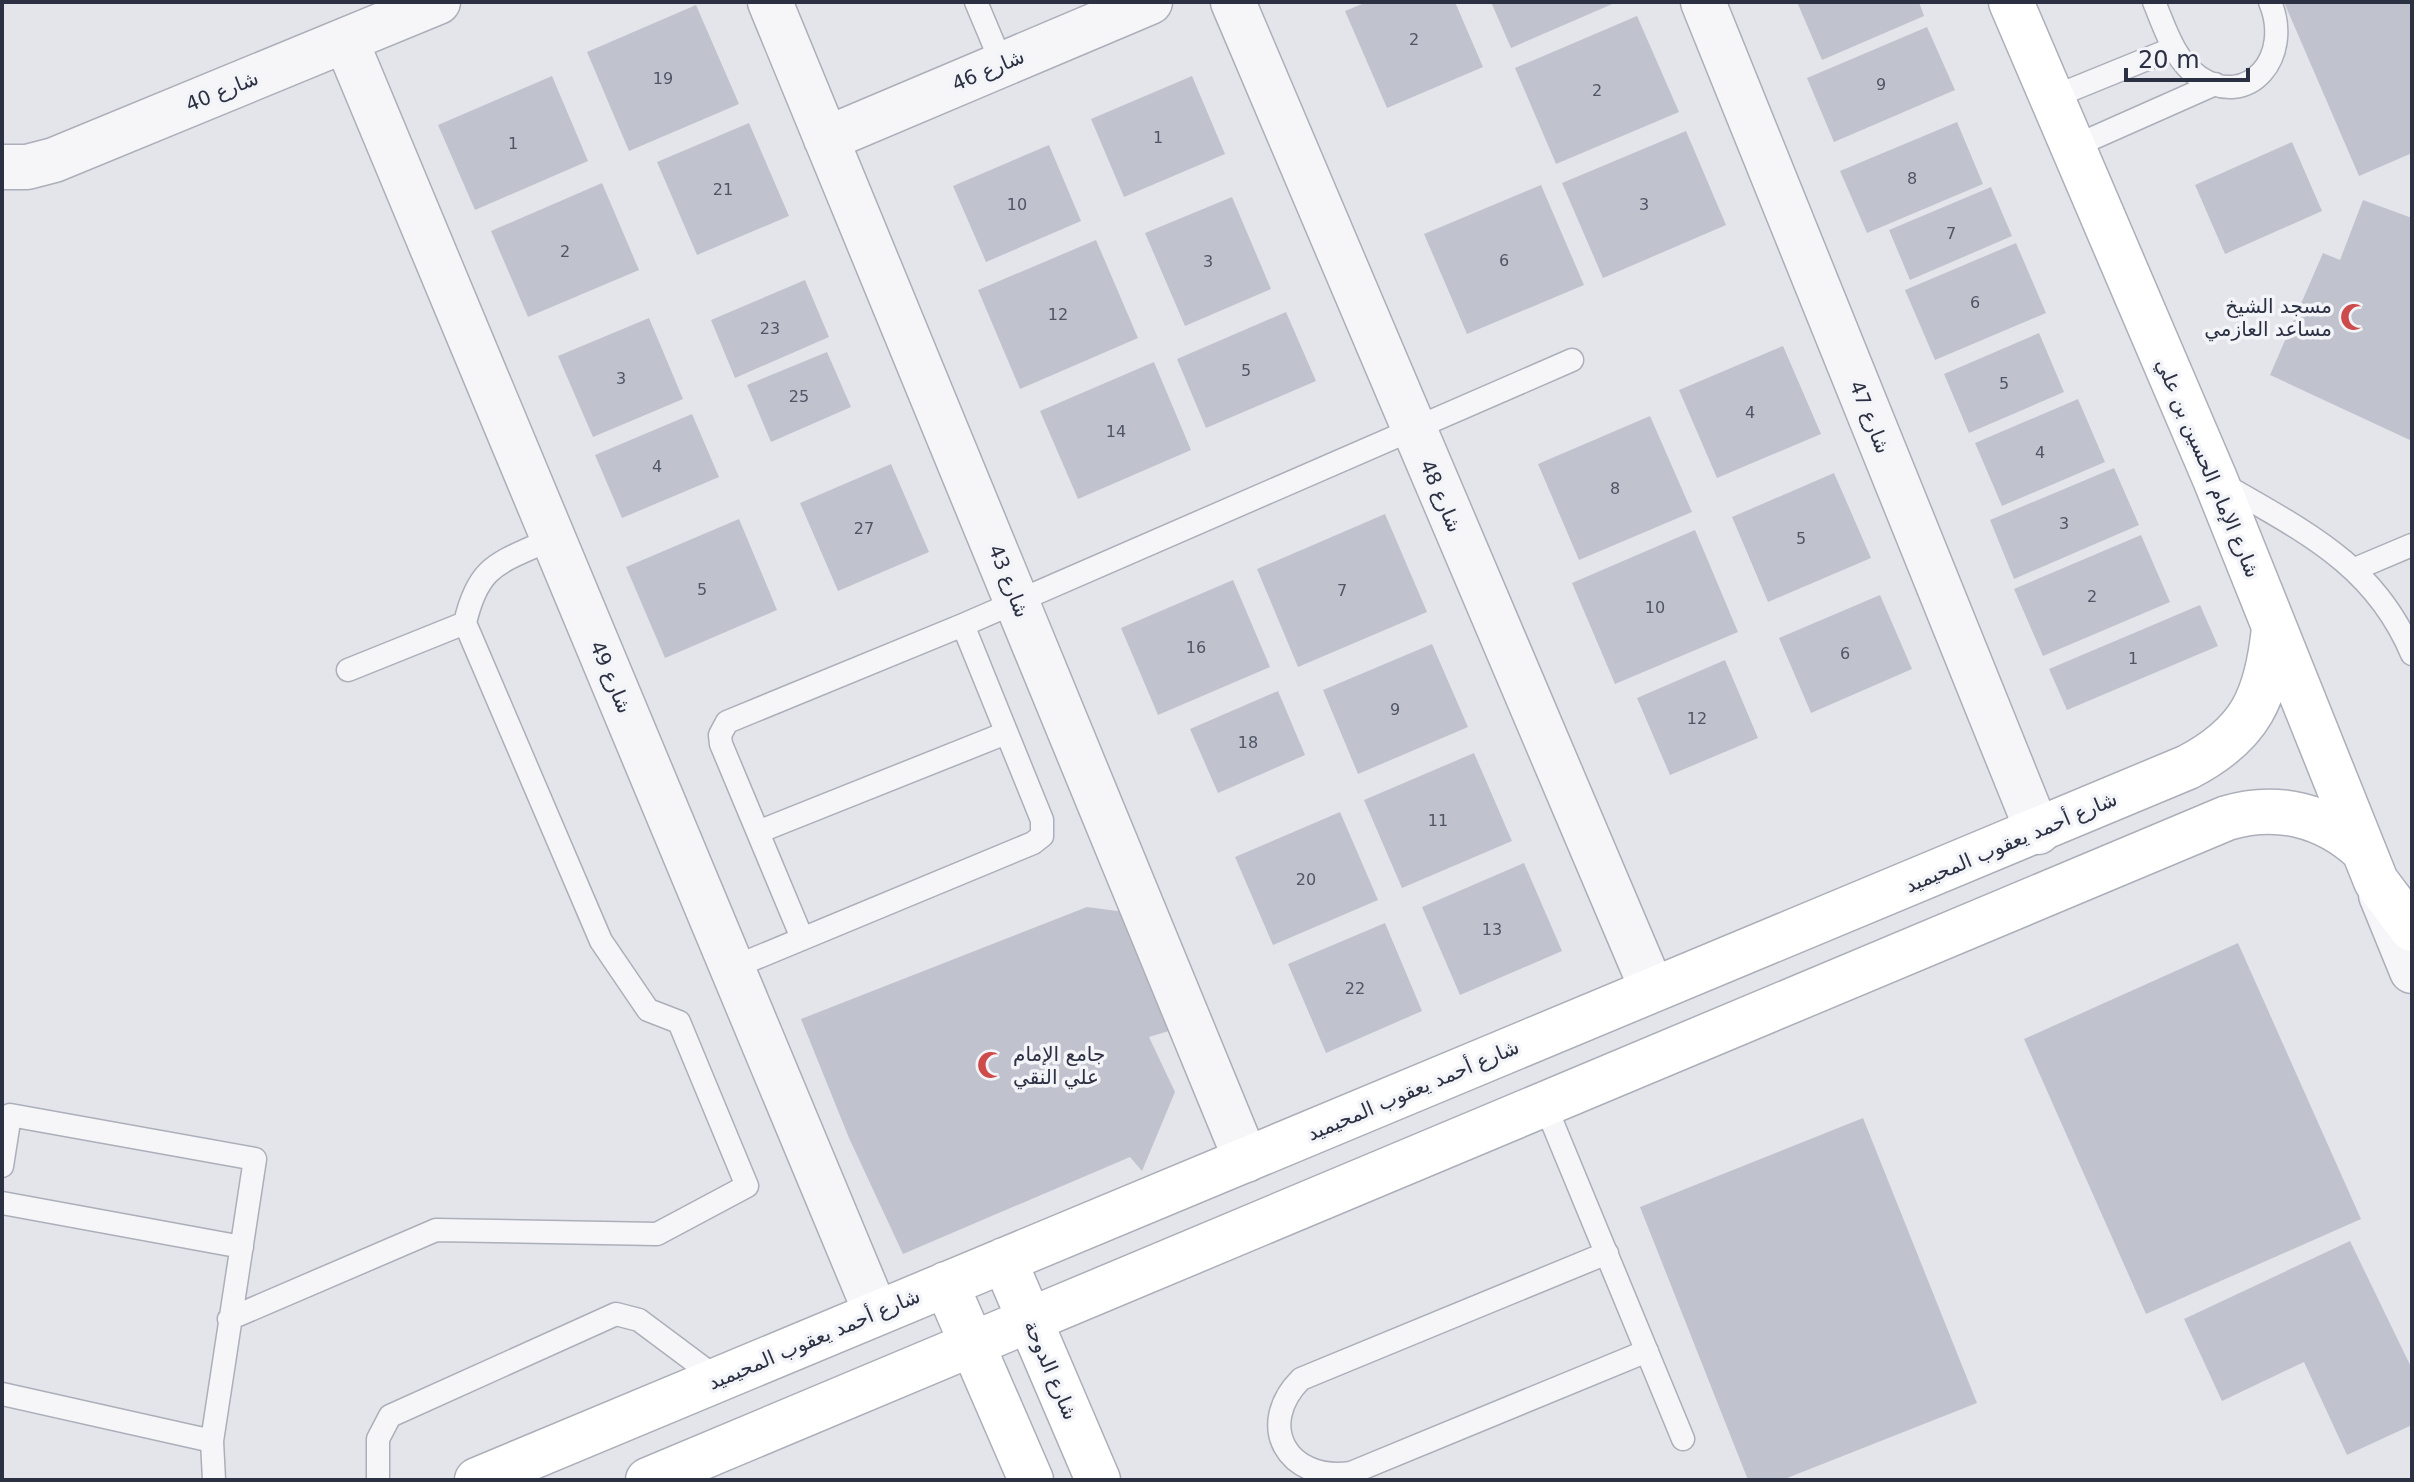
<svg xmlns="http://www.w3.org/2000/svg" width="2414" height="1482" font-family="'DejaVu Sans','Noto Naskh Arabic',sans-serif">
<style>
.building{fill:#c0c3ce}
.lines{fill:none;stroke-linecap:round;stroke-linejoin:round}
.lane-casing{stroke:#acafb9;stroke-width:25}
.street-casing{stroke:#acafb9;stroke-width:47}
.secondary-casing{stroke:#acafb9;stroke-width:47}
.lane{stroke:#f6f6f9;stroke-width:22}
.street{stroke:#f6f6f9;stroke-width:44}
.secondary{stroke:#fff;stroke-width:44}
.labels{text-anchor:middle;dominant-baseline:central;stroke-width:7;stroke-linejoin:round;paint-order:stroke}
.number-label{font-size:16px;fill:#505566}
.street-label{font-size:20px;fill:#2b3043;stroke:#f3f4f8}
.poi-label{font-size:20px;fill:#2b3043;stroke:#f3f4f8;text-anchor:end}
</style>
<rect width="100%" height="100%" fill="#e3e5eb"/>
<path class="building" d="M1367 2H1455L1483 67 1387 108 1345 11Z
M1491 2H1617L1511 48Z
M1797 2H1919L1924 16 1822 60Z
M2284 2H2412V153L2359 176Z
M696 5 739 104 629 151 587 52Z
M1637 16 1679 112 1556 164 1515 68Z
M1927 27 1955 90 1834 142 1807 78Z
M552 76 588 161 475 210 438 125Z
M1192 76 1225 154 1124 197 1091 119Z
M1957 122 1983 184 1867 233 1840 171Z
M749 123 789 216 697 255 657 162Z
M1686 131 1726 225 1603 278 1562 183Z
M2292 142 2322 211 2225 254 2195 185Z
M1049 145 1081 221 986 262 953 186Z
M602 183 639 270 528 317 491 231Z
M1541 185 1584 285 1467 334 1424 234Z
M1991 187 2012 236 1910 280 1889 230Z
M1232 197 1271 289 1185 326 1145 233Z
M2363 200 2412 218V441L2270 375 2323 253 2340 260Z
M1096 240 1138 338 1020 389 978 290Z
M2016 243 2046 313 1935 360 1905 290Z
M805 280 829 337 735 378 711 320Z
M1286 312 1316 381 1206 428 1177 359Z
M649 318 683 399 593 437 558 356Z
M2039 333 2064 392 1969 433 1944 374Z
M1783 346 1821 434 1717 478 1679 390Z
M827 352 851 407 771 442 747 385Z
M1154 362 1191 450 1078 499 1040 411Z
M2078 399 2105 462 2002 506 1975 443Z
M692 414 719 477 622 518 595 455Z
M1650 416 1692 512 1579 560 1538 464Z
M891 464 929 552 838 591 800 503Z
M2114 468 2139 525 2014 579 1990 520Z
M1834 473 1871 558 1768 602 1732 517Z
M1385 514 1427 612 1298 667 1257 569Z
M739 519 777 610 665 658 626 567Z
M1695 530 1738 632 1615 684 1572 583Z
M2141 535 2170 602 2043 656 2014 589Z
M1233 580 1270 667 1158 715 1121 628Z
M1880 595 1912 669 1811 713 1779 638Z
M2200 605 2218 646 2067 710 2049 669Z
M1432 644 1468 727 1358 774 1323 690Z
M1725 660 1758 738 1670 775 1637 698Z
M1278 691 1305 755 1218 793 1190 729Z
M1474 753 1512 841 1402 888 1364 800Z
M1340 812 1378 900 1273 945 1235 857Z
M1524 863 1562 951 1460 995 1422 907Z
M1087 907 1133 913 1179 1028 1149 1037 1175 1092 1142 1171 1130 1157 903 1254 849 1138 801 1019Z
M1385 923 1422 1011 1326 1053 1288 964Z
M2238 943 2361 1219 2146 1314 2024 1039Z
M1863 1118 1977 1403 1782 1480H1748L1640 1207Z
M2350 1241 2412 1369V1425L2347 1455 2304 1362 2222 1401 2184 1319Z"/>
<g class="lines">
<g class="lane-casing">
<path id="lane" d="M976 2 1002 64
M2154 2C2165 28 2174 60 2199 77 2249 110 2293 56 2270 2
M2051 98 2174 48
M2073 147 2215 84
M2221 483C2301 530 2374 563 2412 654
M2355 569 2412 545
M348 670 465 623C479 562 501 563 553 538
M758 832 1006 733
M802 938 721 744 720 735 727 722 963 625 1572 360
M732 968 1033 843 1042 836V820L963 625
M1545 1105 1683 1439
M2 1166 10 1115 255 1159 212 1441 214 1480
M2 1203 242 1247
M1607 1253 1301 1379C1255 1425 1287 1482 1351 1473L1647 1351
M229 1319 436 1230 657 1234 747 1186 679 1022 648 1010 601 941 465 623
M2 1394 212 1441
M378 1480V1439L390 1416 616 1314 639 1320 718 1379"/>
</g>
<g class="street-casing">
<path id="street" d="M770 2 1246 1160
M1233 2 1652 989
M1703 2 2038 832
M346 41 876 1313
M826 139 1150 2
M2 167H27L54 160 438 2
M2381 895 2412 971"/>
</g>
<g class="secondary-casing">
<path id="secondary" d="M2011 2 2215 479 2376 881 2412 929
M1004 1260 1098 1480
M946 1284 1031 1480
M477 1480 2188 767C2251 734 2267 697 2274 628
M648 1480 2227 818C2277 803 2326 815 2364 851"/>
</g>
<use href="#lane" class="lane"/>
<use href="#street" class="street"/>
<use href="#secondary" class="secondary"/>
</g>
<defs>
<g id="mosque-bare" transform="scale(2.16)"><path d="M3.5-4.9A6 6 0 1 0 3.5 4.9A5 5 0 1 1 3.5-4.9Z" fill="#cd4b4a" stroke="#f3f4f8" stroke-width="2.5" paint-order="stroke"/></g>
</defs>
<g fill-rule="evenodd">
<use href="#mosque-bare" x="2354" y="317"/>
<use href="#mosque-bare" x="991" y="1065"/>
</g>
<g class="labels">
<g class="number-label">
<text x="1414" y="39">2</text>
<text x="663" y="78">19</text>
<text x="1881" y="84">9</text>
<text x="1597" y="90">2</text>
<text x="1158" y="137">1</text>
<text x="513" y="143">1</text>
<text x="1912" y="178">8</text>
<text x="723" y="189">21</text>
<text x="1017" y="204">10</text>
<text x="1644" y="204">3</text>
<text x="1951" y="233">7</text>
<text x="565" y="251">2</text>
<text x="1504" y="260">6</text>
<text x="1208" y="261">3</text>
<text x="1975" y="302">6</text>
<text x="1058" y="314">12</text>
<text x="770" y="328">23</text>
<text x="1246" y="370">5</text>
<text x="621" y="378">3</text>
<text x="2004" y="383">5</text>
<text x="799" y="396">25</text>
<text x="1750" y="412">4</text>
<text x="1116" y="431">14</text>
<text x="2040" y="452">4</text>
<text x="657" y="466">4</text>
<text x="1615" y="488">8</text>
<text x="2064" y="523">3</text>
<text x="864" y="528">27</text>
<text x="1801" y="538">5</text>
<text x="702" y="589">5</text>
<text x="1342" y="590">7</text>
<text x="2092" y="596">2</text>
<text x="1655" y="607">10</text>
<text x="1196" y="647">16</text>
<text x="1845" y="653">6</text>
<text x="2133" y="658">1</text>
<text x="1395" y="709">9</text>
<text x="1697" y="718">12</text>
<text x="1248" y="742">18</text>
<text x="1438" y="820">11</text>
<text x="1306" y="879">20</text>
<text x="1492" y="929">13</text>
<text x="1355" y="988">22</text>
</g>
<g class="street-label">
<text transform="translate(988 70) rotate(-23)">شارع 46</text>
<text transform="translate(222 91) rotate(-22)">شارع 40</text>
<text transform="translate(1870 417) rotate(68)">شارع 47</text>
<text transform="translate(2208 468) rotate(67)">شارع الإمام الحسين بن علي</text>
<text transform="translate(1441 496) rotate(67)">شارع 48</text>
<text transform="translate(1009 581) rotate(68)">شارع 43</text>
<text transform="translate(611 677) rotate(67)">شارع 49</text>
<text transform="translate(2011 842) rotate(-23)">شارع أحمد يعقوب المحيميد</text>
<text transform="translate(1413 1090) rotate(-23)">شارع أحمد يعقوب المحيميد</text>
<text transform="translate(814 1339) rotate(-23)">شارع أحمد يعقوب المحيميد</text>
<text transform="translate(1051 1370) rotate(67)">شارع الدوحة</text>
</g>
<g class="poi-label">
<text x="2332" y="306">مسجد الشيخ<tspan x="2332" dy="23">مساعد العازمي</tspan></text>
<text x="1013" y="1054" text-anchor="start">جامع الإمام<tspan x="1013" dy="23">علي النقي</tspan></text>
</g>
</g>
<rect width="2414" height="1482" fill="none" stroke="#2b3043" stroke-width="8"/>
<path d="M2126 68v12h122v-12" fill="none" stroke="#2b3043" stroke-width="4"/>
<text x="2138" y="68" font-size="24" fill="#2b3043" stroke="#f3f4f8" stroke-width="6" paint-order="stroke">20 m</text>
</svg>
